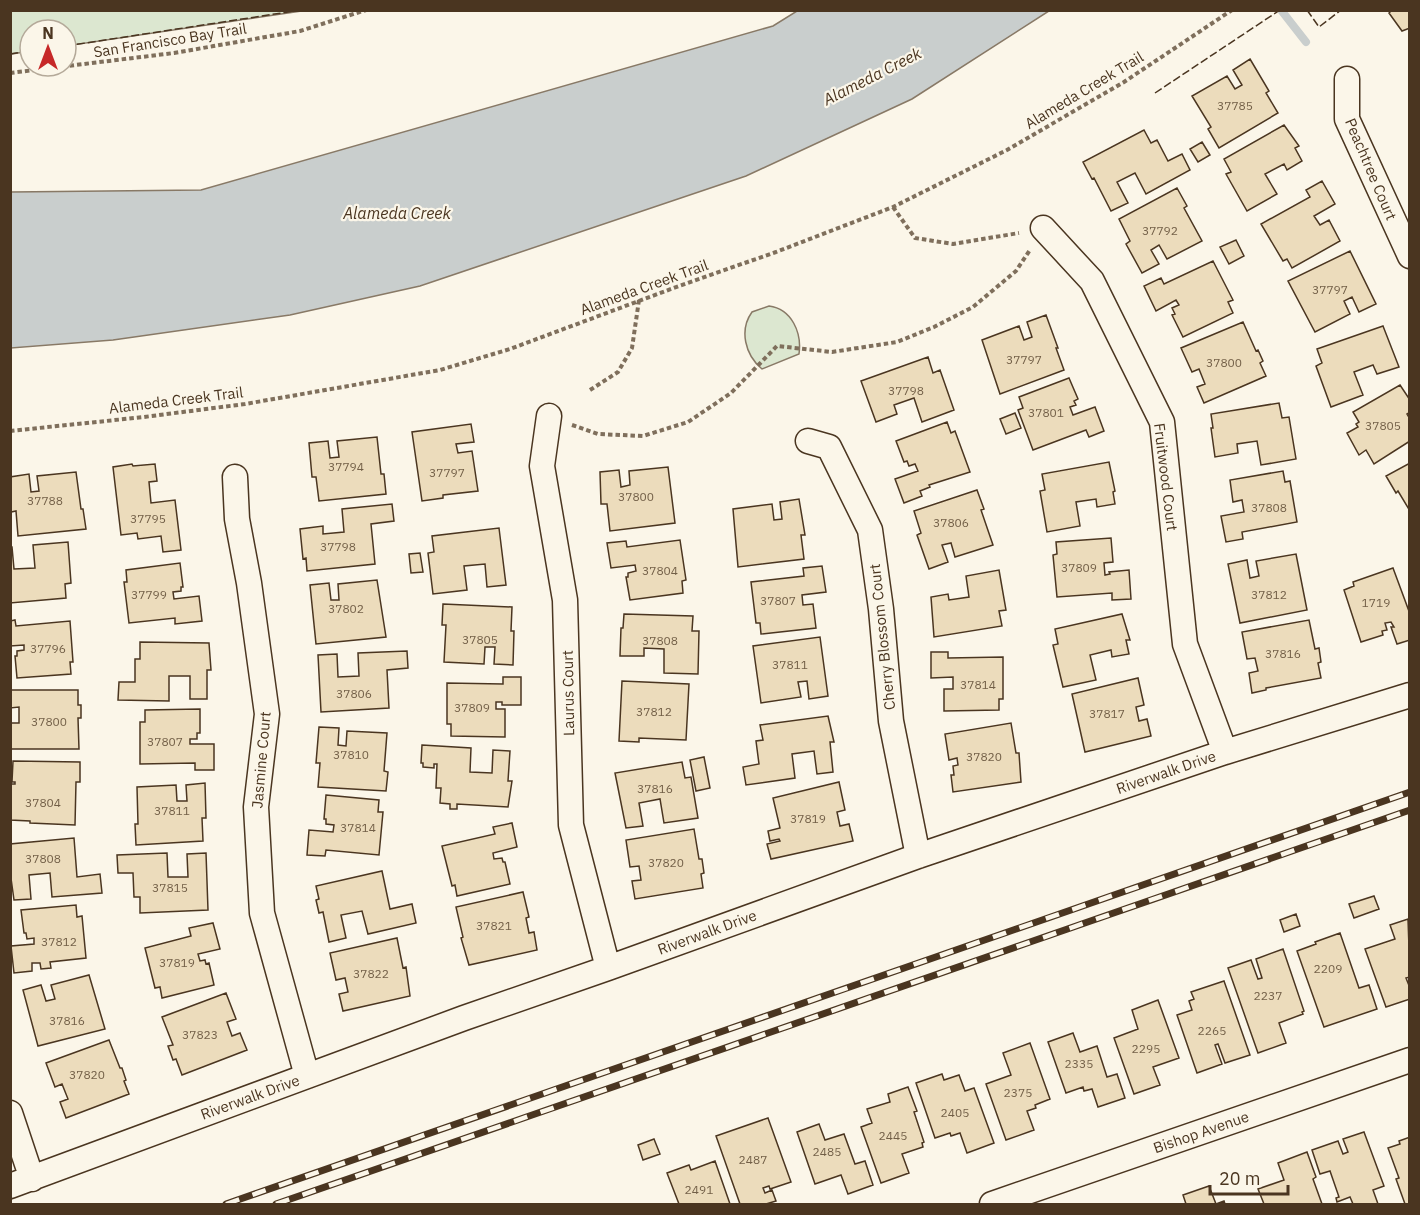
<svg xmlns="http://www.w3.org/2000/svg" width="1420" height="1215" font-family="'IBM Plex Sans',sans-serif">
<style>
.green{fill:#dce7d0;stroke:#887966;stroke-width:1.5}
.water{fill:#c9cecd;stroke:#887966;stroke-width:1.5}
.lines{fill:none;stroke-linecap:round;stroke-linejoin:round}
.stream{stroke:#c9cecd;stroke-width:8}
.building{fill:#ecdcbc;stroke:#4a3520;stroke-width:1.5}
.street-casing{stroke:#4a3520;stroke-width:27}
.path{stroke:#7f6f5c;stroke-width:4;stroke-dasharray:4.5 3;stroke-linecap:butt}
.street{stroke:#fbf6e9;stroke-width:24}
.rail-casing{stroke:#4a3520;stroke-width:7}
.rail{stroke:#fbf6e9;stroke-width:4.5;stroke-dasharray:14;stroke-linecap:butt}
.fence{stroke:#4a3520;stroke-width:1.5;stroke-dasharray:8 3;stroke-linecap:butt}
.labels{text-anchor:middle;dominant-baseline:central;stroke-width:4.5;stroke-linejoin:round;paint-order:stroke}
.number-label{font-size:12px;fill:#725f47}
.street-label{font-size:15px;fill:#4a3520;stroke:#fbf6e9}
.water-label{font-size:16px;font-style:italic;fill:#4a3520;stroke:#fbf6e9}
</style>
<rect width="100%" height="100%" fill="#fbf6e9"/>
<path class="green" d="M11 10H301V11L66 46V30H30V51L11 54Z
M769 306C792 309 802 333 799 354L762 369C745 355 739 330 752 312Z"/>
<path class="water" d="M797 11H1049L912 99 746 176 420 286 290 315 113 340 11 348V192L201 190 773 26Z"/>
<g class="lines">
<path class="stream" d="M1281 10 1306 42"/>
</g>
<path class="building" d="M1392 10H1410V28L1402 31 1389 13Z
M1250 59 1269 91 1266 93 1278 113 1219 148 1208 129 1211 127 1192 96 1227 76 1235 89 1242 85 1233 70Z
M1284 125 1299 146 1295 148 1302 161 1287 170 1284 164 1265 174 1277 194 1247 211 1226 174 1231 172 1224 159Z
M1144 130 1151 143 1157 140 1168 161 1182 154 1190 170 1146 194 1135 173 1117 182 1128 203 1111 211 1094 178 1092 179 1083 162Z
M1202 142 1210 155 1198 162 1190 149Z
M1322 181 1335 204 1314 216 1320 225 1329 220 1340 241 1292 268 1287 259 1283 261 1261 224 1310 197 1306 190Z
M1177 188 1187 206 1184 208 1202 241 1167 259 1159 245 1151 250 1159 264 1142 273 1126 244 1130 241 1119 219Z
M1236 240 1244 256 1229 264 1220 247Z
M1350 251 1376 304 1359 312 1352 297 1344 301 1350 314 1315 332 1288 281Z
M1213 261 1233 300 1228 302 1233 313 1183 337 1172 315 1175 314 1172 308 1179 305 1176 300 1156 311 1144 286 1161 278 1164 284Z
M1046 315 1058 348H1056L1064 370 1000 394 982 340 1019 326 1024 340 1032 337 1027 322Z
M1243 322 1256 351 1258 350 1263 361 1260 363 1266 376 1204 403 1197 387 1205 384 1199 369 1192 372 1181 348Z
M1383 326 1399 367 1377 374 1373 365 1354 372 1363 395 1331 407 1316 366 1322 363 1317 349Z
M928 357 933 373 940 370 954 410 922 422 914 398 894 405 897 414 876 422 861 381Z
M1069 378 1078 399 1074 401 1076 405 1070 407 1073 415 1095 407 1104 431 1089 437 1086 430 1033 450 1018 410 1023 408 1019 397Z
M1400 385 1410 400V412L1407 414 1410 419V441L1374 464 1366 450 1359 455 1347 433 1358 427 1356 424 1359 422 1353 412Z
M1279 403 1282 418 1289 417 1296 459 1261 465 1257 441 1237 444 1238 453 1215 457 1211 428H1213L1211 414Z
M1015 413 1021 428 1006 434 1000 419Z
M947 422 951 433 955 431 970 472 929 485 930 487 920 491 922 496 904 503 895 479 918 471 915 464 909 466 907 461 904 462 896 441Z
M471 424 474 442 456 444 458 453 472 451 478 491 443 495V498L422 501 412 432Z
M377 437 381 474H384L386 494 319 501 316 477H312L309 443 328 441 330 458 339 457 337 441Z
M1109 462 1115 491 1113 492 1115 504 1097 507 1096 499 1076 502 1080 526 1047 532 1040 491 1045 490 1042 474Z
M1410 463V511L1398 491 1396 493 1386 476Z
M132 464 133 466 155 464 157 481 149 482 151 503 175 500 181 550 163 552 161 536 138 539 137 533 121 535 113 467Z
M668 467 675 523 610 531 607 504H601L600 472 619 470 621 487 630 485 629 471Z
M1283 471 1285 482 1290 481 1297 522 1242 532 1243 539 1226 542 1221 516 1244 512 1242 500 1233 502 1230 480Z
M76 472 81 509H83L86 529 18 536 16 511 11 512 10 477 29 474 31 492 39 491 37 476Z
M977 490 984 509 981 510 993 545 955 557 951 543 942 545 948 562 929 569 917 535 921 533 914 511Z
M799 499 805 535H801L804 559 738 567 733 509 772 504 774 520 782 519 780 502Z
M392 504 394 521 371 524 375 564 307 571 306 558 303 559 300 529 323 526V534L344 532 342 509Z
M499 528 506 585 487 587 485 564 464 566 467 590 433 594 428 553 434 552 432 536Z
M1111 538 1113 562 1104 563 1105 575 1110 574 1109 572 1129 570 1131 599 1112 600V593L1057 597 1053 555 1057 554 1056 542Z
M680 540 686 580 682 581 683 593 630 600 626 577H628V573L636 571 635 565 611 568 607 543 626 541 627 547Z
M68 542 71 583 65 584 66 598 10 603V547H12L14 569 35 568 33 545Z
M420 553 423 572 411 573 409 554Z
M1296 554 1307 610 1240 623 1228 564 1247 560 1250 578 1259 576 1256 561Z
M180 563 183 587H181V591L173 592 174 599 199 596 202 621 175 624V618L129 623 124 582H127L126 570Z
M822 566 826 592 802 595 803 605 813 604 816 628 761 634 760 623H756L751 582 804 576 803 568Z
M1393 568 1410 614V640L1397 644 1391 627H1394L1391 622 1385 623 1387 630 1382 631 1383 635 1361 642 1344 590 1354 586 1353 582Z
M999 570 1006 610 999 611 1002 626 934 637 931 597 948 594 949 600 969 597 966 576Z
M377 580 386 637 316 644 310 585 329 583 331 600H339L338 584Z
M443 604 512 607 511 631H514L513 665 494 664 495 647H485L484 664 444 662 446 625H442Z
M624 614 693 616 692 631H699L698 674 664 673V649L644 648V656H620L621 628H623Z
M1122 614 1130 640H1126L1129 654 1112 657 1111 650 1090 655 1096 680 1063 687 1053 645 1058 644 1055 629Z
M15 620 16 626 70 621 73 662H70L71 674 17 678 15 656H17V651L24 650V645L10 646V621Z
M1309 620 1315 649 1319 648 1321 662 1318 663 1321 678 1266 688V690L1252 693 1249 673 1258 671 1255 658 1247 659 1242 632Z
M820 637 828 696 809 699 807 681 798 682 801 697 761 703 753 646Z
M140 642 209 643 211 670H207V699H190V676H169V701L118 700 119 682H135V659H140Z
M407 651 408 668 387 670 389 708 321 712 318 655 337 654 338 677 359 676 358 653Z
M931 652H948V658L1003 657V699H999V710L944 711V689H953V677L931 678Z
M503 677H521V705H502V702H496V709H505V737L451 736V724H447V683L503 684Z
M1138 678 1144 705 1136 707 1139 721 1147 719 1151 736 1085 752 1072 694Z
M622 681 689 684 686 740 639 738V742L619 741Z
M10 690H78V705H81V718H78L79 749H10V723H19V707L10 708Z
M200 709V733H197V739H190V744H214V770H195V763L140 764V722H145V710Z
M828 716 834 742H830L833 772 817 774 814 751 792 754 795 778 746 785 743 767 759 764 756 741 763 740 760 725Z
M1011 723 1016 753H1019L1021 782 953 792 951 775H954L953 766 958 765 957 758 949 760 945 734Z
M319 727 339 728 338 745 346 746 347 731 387 733 384 771 388 772 386 791 318 787 320 763H316Z
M422 745 471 748 470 772 492 773 493 750 510 751 508 781H512L508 807 457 804V809H450V804L440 803 441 788H436L437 764H434V768L423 767V763H421Z
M704 757 710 788 696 791 690 760Z
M13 761 80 762V782H76L75 825 30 823V821L10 820V784H15V782H12Z
M682 762 685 778 691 777 698 818 664 823 660 799 639 803 643 826 626 828 615 773Z
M839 782 845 810 837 812 840 826 849 824 853 841 771 859 767 844 780 841 779 839 770 841 768 831 780 828 773 798Z
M205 783 206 818H202L203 841 136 845 135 824H138L137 787 176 785 177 801H187L186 785Z
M326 795 379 800 378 812H383L379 855 326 850 325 856 307 855 309 830 333 832 334 825 326 824V819H324Z
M512 823 517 847 493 853 494 859 502 858 503 862H505L510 884 457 896 455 885 452 886 442 846 495 834 493 827Z
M694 829 699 859H702L704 873 701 874 703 888 635 899 632 881 641 880 639 866 630 867 626 840Z
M74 838 77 877 100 874 102 893 52 897 50 873 29 875 31 899 14 900 10 871V844Z
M167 853 168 877H188L187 854 206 853 208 910 140 913V897H134L133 873H118L117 855Z
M382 871 390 909 412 904 416 923 368 934 362 911 341 915 346 938 329 942 323 912 319 913 316 900 319 899 316 886Z
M523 892 529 917 526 918 529 933 534 932 537 950 469 965 461 938 463 937 456 907Z
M1374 896 1379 909 1354 918 1349 904Z
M76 905 77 917 82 916 86 958 50 962 51 968 41 969 40 963H32V971L14 973 11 946 34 944V938L27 939 26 933H24L21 910Z
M1296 914 1300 926 1284 932 1280 920Z
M1408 919 1410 977 1406 978 1410 988V999L1386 1007 1365 949 1395 939 1390 925Z
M213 923 220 949 198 954 200 961 205 960 206 964 209 963 214 985 162 998 160 987 155 988 145 948 191 936 189 928Z
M1340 933 1359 988 1369 985 1377 1009 1324 1027 1297 951 1316 944 1315 942Z
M397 938 403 968 406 967 410 996 343 1011 339 994 348 992 345 978 336 980 330 953Z
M1283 949 1304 1011 1302 1012 1303 1014 1279 1023 1286 1043 1258 1053 1228 968 1251 960 1258 979 1262 978 1256 959Z
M89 975 105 1029 38 1046 23 990 41 985 46 1001 55 999 51 985Z
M1224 981 1250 1055 1225 1063 1218 1044 1215 1045 1222 1064 1197 1073 1177 1015 1192 1010 1189 1001 1194 999 1191 992Z
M226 993 236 1019 227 1022 232 1036 240 1033 247 1050 182 1075 176 1059 173 1060 168 1046 173 1045 162 1017Z
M1158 1000 1179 1058 1153 1067 1160 1085 1134 1094 1114 1038 1138 1029 1132 1010Z
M1073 1033 1080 1052 1097 1046 1107 1077 1117 1074 1125 1098 1098 1107 1092 1089 1084 1091 1083 1087 1066 1093 1048 1042Z
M109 1040 120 1068H122L126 1080 124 1081 129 1094 66 1118 60 1102 68 1099 62 1084 55 1087 46 1063Z
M1030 1043 1050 1099 1035 1105 1036 1108 1027 1111 1034 1130 1006 1140 986 1084 1011 1075 1003 1053Z
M942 1074 944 1080 959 1075 965 1091 974 1088 994 1143 967 1153 960 1133 951 1136 950 1133 935 1138 916 1083Z
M908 1087 917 1111 914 1112 924 1142 922 1143 923 1147 902 1154 909 1173 881 1183 861 1127 872 1123 867 1109 890 1102 888 1094Z
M768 1118 791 1182 770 1189 769 1186 763 1188 765 1193 772 1190 776 1201 766 1204H740L716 1136Z
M819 1124 825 1140 844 1134 855 1164 865 1161 873 1185 848 1194 841 1175 815 1184 797 1132Z
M1364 1132 1384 1186 1373 1190 1378 1204H1353L1350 1197 1337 1202 1336 1198 1339 1197 1330 1171 1320 1174 1312 1150 1338 1141 1343 1154 1348 1152 1343 1139Z
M1410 1137V1204H1405L1396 1179 1399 1178 1388 1148 1400 1144 1399 1141Z
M654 1139 660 1154 643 1160 638 1145Z
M1307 1152 1316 1177 1313 1179 1322 1204H1264L1258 1189 1284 1180 1278 1163Z
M715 1161 730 1204H679L667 1173 689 1165 691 1170Z
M1209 1186 1216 1204 1224 1201 1225 1204H1186L1183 1195Z"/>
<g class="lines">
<g class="street-casing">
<path id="street" d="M1347 79V119L1410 256
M1043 228 1092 281 1162 422 1185 644 1225 752
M549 416 542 466 565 600 571 825 608 968
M808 441 829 447 870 530 881 609 891 721 918 856
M235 477 237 519 249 583 267 714 256 807 262 913 307 1076
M10 1113 32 1179
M10 1186 464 1018 608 968 918 856 1225 752 1410 695
M992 1204 1410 1060"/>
</g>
<path class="path" d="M10 11 11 10
M10 73 174 53 300 31 366 10
M893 207 915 238 953 244 1019 233
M590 390 618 372 632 348 639 300
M572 425 598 434 643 436 688 422 731 393 777 346 832 352 897 342 934 327 973 307 1016 271 1030 250
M10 431 144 417 245 404 440 370 510 349 679 286 776 252 893 207 1007 150 1124 82 1232 10"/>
<use href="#street" class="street"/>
<g class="rail-casing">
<path id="rail" d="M226 1204 1410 792
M276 1204 1410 810"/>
</g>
<use href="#rail" class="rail"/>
<path class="fence" d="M1307 10 1319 27 1341 10
M66 46 301 10
M10 54 30 51
M1155 93 1280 10"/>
</g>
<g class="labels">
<g class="number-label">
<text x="1235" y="105">37785</text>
<text x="1160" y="230">37792</text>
<text x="1330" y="289">37797</text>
<text x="1024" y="359">37797</text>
<text x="1224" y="362">37800</text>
<text x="906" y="390">37798</text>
<text x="1046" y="412">37801</text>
<text x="1383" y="425">37805</text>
<text x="346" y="466">37794</text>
<text x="447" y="472">37797</text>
<text x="636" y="496">37800</text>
<text x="45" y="500">37788</text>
<text x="1269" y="507">37808</text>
<text x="148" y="518">37795</text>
<text x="951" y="522">37806</text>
<text x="338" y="546">37798</text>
<text x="1079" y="567">37809</text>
<text x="660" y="570">37804</text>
<text x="149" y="594">37799</text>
<text x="1269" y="594">37812</text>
<text x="778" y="600">37807</text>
<text x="1376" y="602">1719</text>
<text x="346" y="608">37802</text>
<text x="480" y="639">37805</text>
<text x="660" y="640">37808</text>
<text x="48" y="648">37796</text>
<text x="1283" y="653">37816</text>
<text x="790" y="664">37811</text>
<text x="978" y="684">37814</text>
<text x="354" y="693">37806</text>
<text x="472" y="707">37809</text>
<text x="654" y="711">37812</text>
<text x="1107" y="713">37817</text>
<text x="49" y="721">37800</text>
<text x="165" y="741">37807</text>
<text x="351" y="754">37810</text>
<text x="984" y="756">37820</text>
<text x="655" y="788">37816</text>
<text x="43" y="802">37804</text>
<text x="172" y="810">37811</text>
<text x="808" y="818">37819</text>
<text x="358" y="827">37814</text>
<text x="43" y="858">37808</text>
<text x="666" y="862">37820</text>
<text x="170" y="887">37815</text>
<text x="494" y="925">37821</text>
<text x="59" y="941">37812</text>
<text x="177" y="962">37819</text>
<text x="1328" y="968">2209</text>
<text x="371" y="973">37822</text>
<text x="1268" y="995">2237</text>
<text x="67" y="1020">37816</text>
<text x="1212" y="1030">2265</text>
<text x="200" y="1034">37823</text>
<text x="1146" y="1048">2295</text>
<text x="1079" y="1063">2335</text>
<text x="87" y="1074">37820</text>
<text x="1018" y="1092">2375</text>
<text x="955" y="1112">2405</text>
<text x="893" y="1135">2445</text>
<text x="827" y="1151">2485</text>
<text x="753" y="1159">2487</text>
<text x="699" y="1189">2491</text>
</g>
<g class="street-label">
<text transform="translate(170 40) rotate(-9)">San Francisco Bay Trail</text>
<text transform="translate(1084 90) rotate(-31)">Alameda Creek Trail</text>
<text transform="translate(1371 169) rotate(67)">Peachtree Court</text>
<text transform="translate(644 287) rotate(-20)">Alameda Creek Trail</text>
<text transform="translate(176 400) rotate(-7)">Alameda Creek Trail</text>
<text transform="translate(1166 477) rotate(83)">Fruitwood Court</text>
<text transform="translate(882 637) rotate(-96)">Cherry Blossom Court</text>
<text transform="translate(568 693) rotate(-91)">Laurus Court</text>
<text transform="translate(261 760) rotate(-85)">Jasmine Court</text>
<text transform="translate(1166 772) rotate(-19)">Riverwalk Drive</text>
<text transform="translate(707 932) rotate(-20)">Riverwalk Drive</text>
<text transform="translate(250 1097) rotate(-20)">Riverwalk Drive</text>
<text transform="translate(1201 1132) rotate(-19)">Bishop Avenue</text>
</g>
<g class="water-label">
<text transform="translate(872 76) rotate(-27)">Alameda Creek</text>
<text x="397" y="213">Alameda Creek</text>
</g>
</g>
<rect width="1420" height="1215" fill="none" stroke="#4a3520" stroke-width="24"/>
<g transform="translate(48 48)"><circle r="28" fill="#fbf6e9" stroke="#b4a999" stroke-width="1.5"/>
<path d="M0-4.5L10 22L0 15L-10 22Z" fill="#c62828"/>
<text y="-9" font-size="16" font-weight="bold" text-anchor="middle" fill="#4a3520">N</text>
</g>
<path d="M1210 1185v9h78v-9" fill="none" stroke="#4a3520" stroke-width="3"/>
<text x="1219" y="1185" font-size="18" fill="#4a3520" stroke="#fbf6e9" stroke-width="4.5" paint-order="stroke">20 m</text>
</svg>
